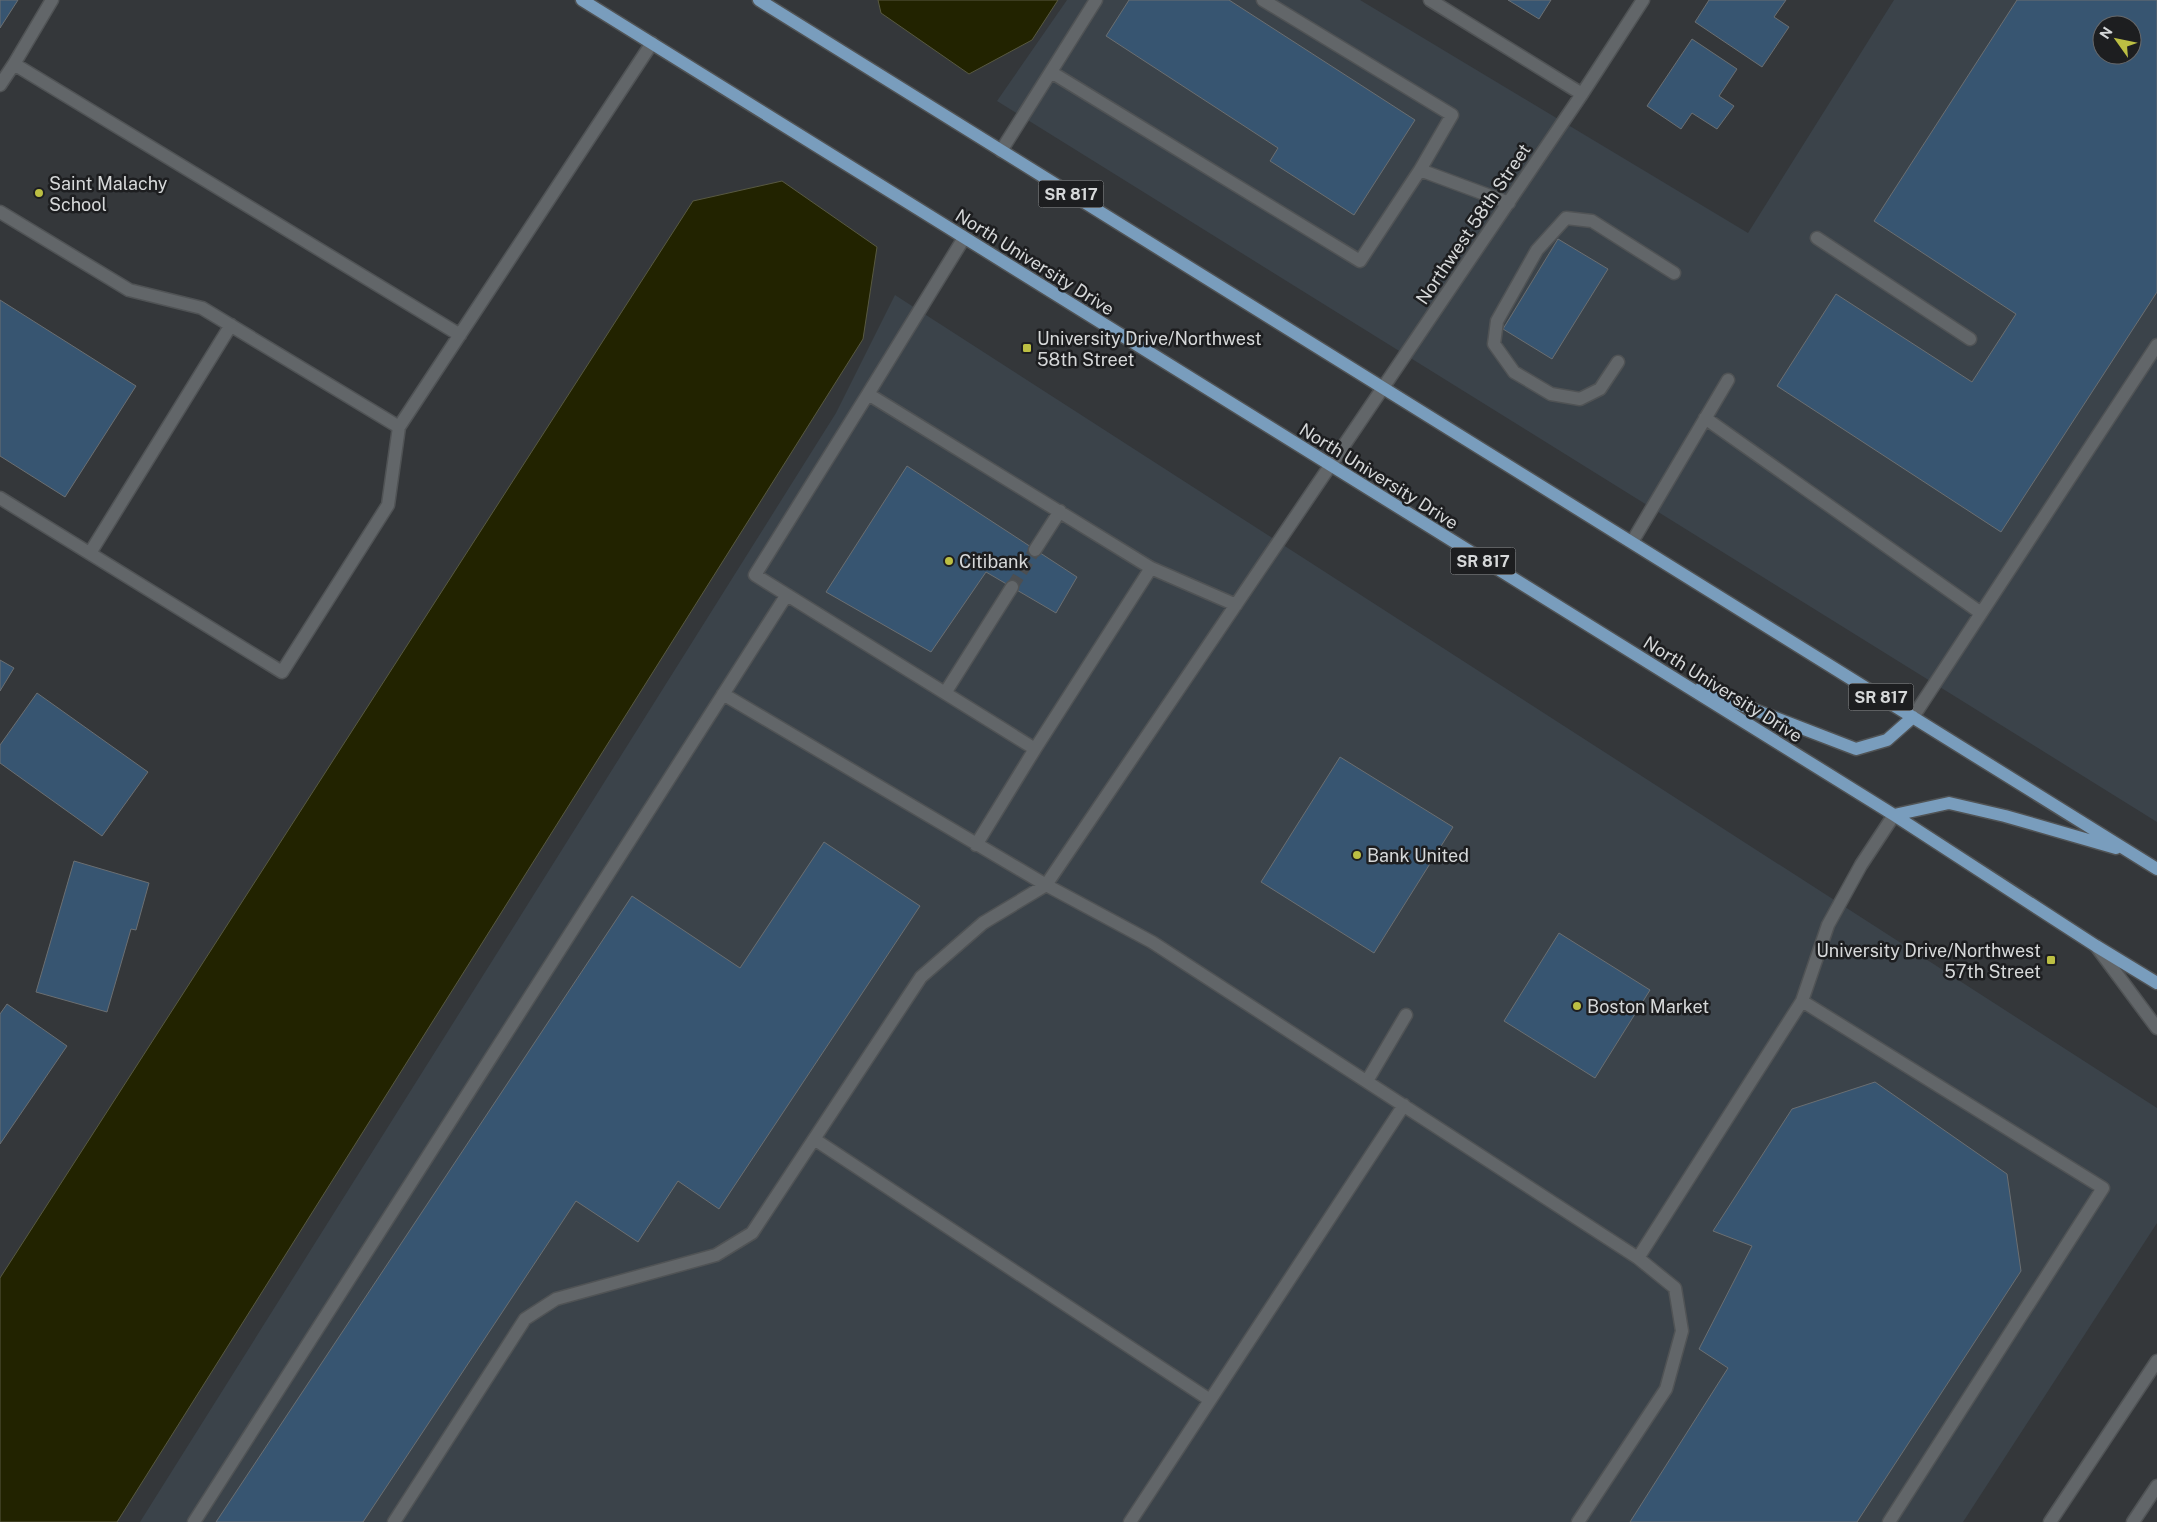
<svg xmlns="http://www.w3.org/2000/svg" width="2157" height="1522" font-family="'Public Sans',sans-serif">
<style>
.built{fill:#3b434a;fill-rule:evenodd}
.water{fill:#222300;stroke:#585941}
.building{fill:#375571;stroke:#6b6f72;fill-rule:evenodd}
.lines{fill:none;stroke-linecap:round;stroke-linejoin:round}
.minor-tunnel{stroke:#4c4f52;stroke-width:12;stroke-dasharray:12 6;stroke-linecap:butt}
.minor-casing{stroke:#505355;stroke-width:15}
.major-casing{stroke:#505355;stroke-width:15}
.minor{stroke:#626669;stroke-width:12}
.major{stroke:#799dbd;stroke-width:12}
.poi-dot{fill:#bcbf43;stroke:#1d1e20;stroke-width:2}
.labels{text-anchor:middle;dominant-baseline:central;stroke-width:5;stroke-linejoin:round;paint-order:stroke}
.shield{fill:#1d1e20;stroke:#9ea0a2;stroke-width:1}
.shield-label{font-size:16px;font-weight:bold;fill:#d6d8d9}
.poi-label{font-size:18px;fill:#d6d8d9;stroke:#1d1e20;text-anchor:start}
.street-label{font-size:18px;fill:#d6d8d9;stroke:#1d1e20}
</style>
<rect width="100%" height="100%" fill="#34373a"/>
<path class="built" d="M1067 0H1360L1748 233 1894 0H2157V822L997 101ZM2102 25H2132V55H2102Z
M895 295 2157 1108V1223L1963 1522H140L836 413Z"/>
<path class="water" d="M878 0H1058L1032 40 969 74 881 13Z
M782 181 877 247 863 339 117 1522H0V1278L693 201Z"/>
<path class="building" d="M0 0H18L0 28Z
M1129 0H1229L1415 120 1354 215 1270 161 1278 148 1106 36Z
M1508 0H1551L1539 19Z
M1709 0H1786L1774 17 1789 27 1762 67 1695 22Z
M2017 0H2157V292L2001 532 1777 386 1836 294 1972 382 2016 314 1874 221ZM2102 25H2132V55H2102Z
M1692 39 1737 69 1719 96 1734 106 1717 129 1692 113 1681 129 1647 106Z
M1558 239 1608 269 1552 359 1503 329Z
M0 300 136 386 65 497 0 456Z
M907 466 1077 577 1056 613 986 572 931 652 826 592Z
M0 660 14 668 0 691Z
M37 693 148 772 102 836 0 763V745Z
M1340 757 1453 827 1374 953 1261 882Z
M824 842 920 906 719 1209 678 1181 638 1242 576 1201 363 1522H216L632 896 740 968Z
M74 861 149 883 136 930 131 929 107 1012 36 992Z
M1559 933 1650 990 1595 1078 1504 1021Z
M7 1004 67 1046 0 1144V1014Z
M1875 1082 2007 1174 2021 1271 1857 1522H1630L1728 1368 1699 1349 1752 1246 1713 1231 1792 1109Z"/>
<g class="lines">
<path class="minor-tunnel" d="M1012 587 1035 550"/>
<g class="minor-casing">
<path id="minor" d="M1263 0 1452 115 1420 170 1509 203
M1430 0 1582 94
M14 64 52 0
M1051 72 1360 261 1420 170
M0 85 14 64 460 335
M1001 151 1096 0
M0 212 129 290 202 308 399 427
M964 238 868 394 1151 568
M1817 238 1970 339
M1618 362 1600 389 1580 399 1551 394 1514 372 1494 344 1497 321 1537 250 1566 218 1592 221 1674 273
M868 394 755 575 1035 749 1151 568 1236 605
M1705 418 1981 613
M0 498 282 672 388 505 399 427 652 43
M1632 542 1728 380
M1035 550 1060 511
M90 553 231 325
M945 693 1012 587
M723 694 1046 885 1582 94 1643 0
M1913 717 2157 345
M976 845 1035 749
M2096 946 2157 1028
M1802 1001 2103 1188 1889 1522
M1367 1081 1406 1015
M814 1139 1210 1400
M1638 1258 1802 1001 1828 925 1861 865 1894 815
M194 1522 786 596
M394 1522 525 1319 556 1299 716 1255 752 1233 921 977 983 923 1046 885 1152 942 1638 1258 1675 1288 1682 1331 1666 1389 1578 1522
M1130 1522 1404 1105
M2050 1522 2157 1361
M2133 1522 2157 1486"/>
</g>
<g class="major-casing">
<path id="major" d="M582 0 1894 815 2096 946 2157 983
M759 0 2157 869
M1700 689 1856 749 1887 740 1913 717
M1894 815 1949 803 2005 816 2116 848"/>
</g>
<use href="#minor" class="minor"/>
<use href="#major" class="major"/>
</g>
<g class="poi-dot">
<circle cx="39" cy="193" r="5"/>
<rect x="1022" y="343" width="10" height="10" rx="2.5"/>
<circle cx="949" cy="561" r="5"/>
<circle cx="1357" cy="855" r="5"/>
<rect x="2046" y="955" width="10" height="10" rx="2.5"/>
<circle cx="1577" cy="1006" r="5"/>
</g>
<g class="labels">
<g class="shield">
<rect x="1038.5" y="180.5" width="65" height="27" rx="4"/>
<rect x="1450.5" y="547.5" width="65" height="27" rx="4"/>
<rect x="1848.5" y="683.5" width="65" height="27" rx="4"/>
</g>
<g class="shield-label">
<text x="1071" y="194">SR 817</text>
<text x="1483" y="561">SR 817</text>
<text x="1881" y="697">SR 817</text>
</g>
<g class="poi-label">
<text x="49" y="183">Saint Malachy<tspan x="49" dy="21">School</tspan></text>
<text x="1037" y="338">University Drive/Northwest<tspan x="1037" dy="21">58th Street</tspan></text>
<text x="959" y="561">Citibank</text>
<text x="1367" y="855">Bank United</text>
<text x="2041" y="950" text-anchor="end">University Drive/Northwest<tspan x="2041" dy="21">57th Street</tspan></text>
<text x="1587" y="1006">Boston Market</text>
</g>
<g class="street-label">
<text transform="translate(1473 224) rotate(-56)">Northwest 58th Street</text>
<text transform="translate(1035 262) rotate(32)">North University Drive</text>
<text transform="translate(1379 476) rotate(32)">North University Drive</text>
<text transform="translate(1723 689) rotate(32)">North University Drive</text>
</g>
</g>
<g transform="translate(2117 40) rotate(303)"><circle r="24" fill="#1d1e20" stroke="#67686a"/>
<path d="M0-4L9 19L0 12L-9 19Z" fill="#bcbf43"/>
<text y="-8" font-size="14" font-weight="bold" text-anchor="middle" fill="#d6d8d9">N</text>
</g>
</svg>
